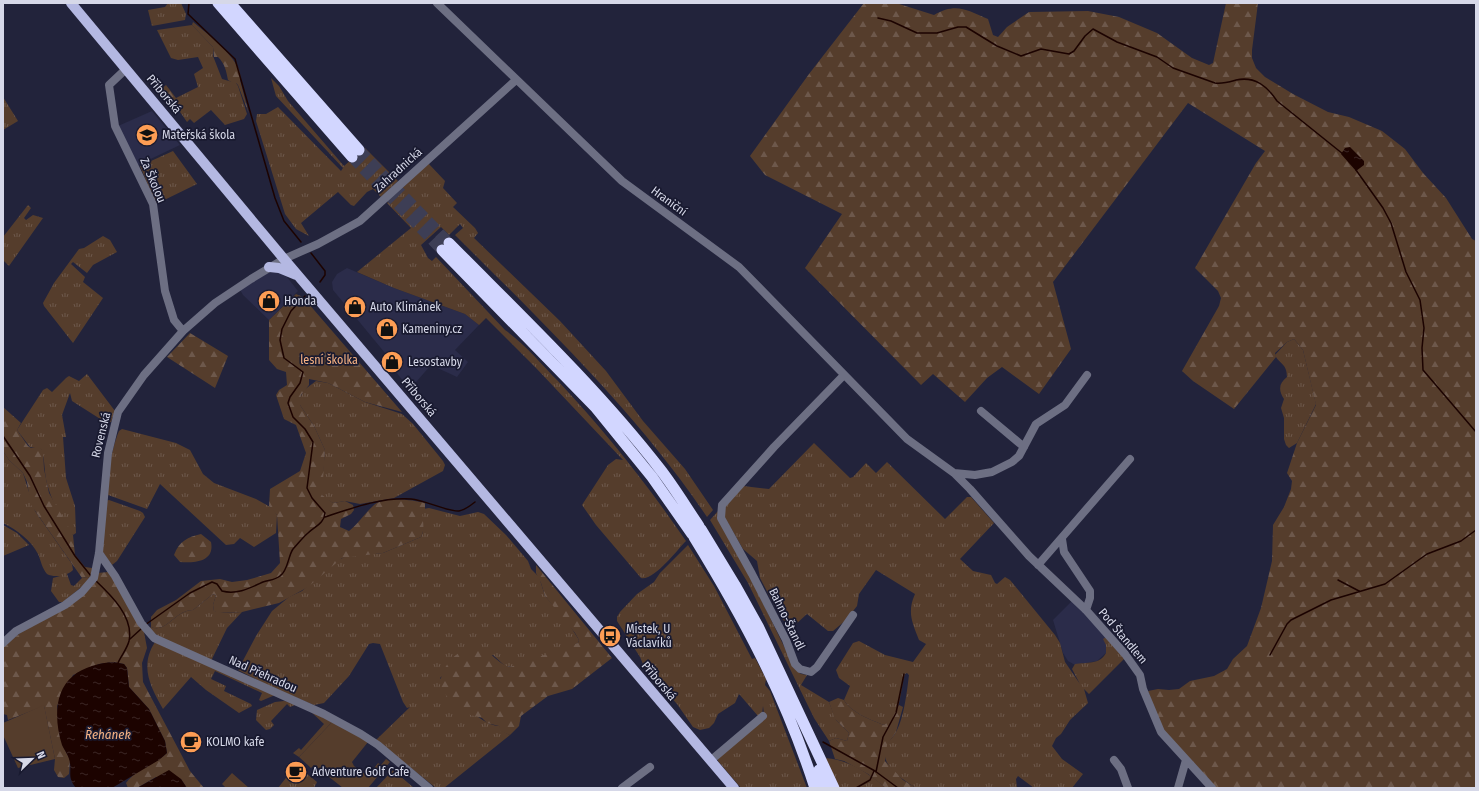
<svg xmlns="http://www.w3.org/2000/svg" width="1479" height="791" font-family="'Fira Sans Condensed',sans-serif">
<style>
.built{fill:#2b2c4a}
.grass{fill:url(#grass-tufts)}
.forest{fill:url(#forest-firs)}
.garden{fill:#553d2c}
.water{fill:url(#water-ripples)}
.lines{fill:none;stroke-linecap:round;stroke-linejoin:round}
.stream{stroke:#1c0300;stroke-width:1.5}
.highway-tunnel{stroke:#3d3e55;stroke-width:11;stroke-dasharray:11 5.5;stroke-linecap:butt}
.minor{stroke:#6d6f83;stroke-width:8}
.major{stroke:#b4b8e2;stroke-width:10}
.highway{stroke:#d2d6ff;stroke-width:11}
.labels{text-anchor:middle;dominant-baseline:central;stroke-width:3.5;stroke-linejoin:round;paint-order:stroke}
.street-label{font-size:12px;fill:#d6d8e8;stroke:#191a30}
.poi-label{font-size:12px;fill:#d6d8e8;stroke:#191a30;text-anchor:start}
.park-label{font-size:12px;fill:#f6b283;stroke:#191a30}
.water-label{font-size:13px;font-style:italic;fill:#f7b384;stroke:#191a30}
</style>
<defs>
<pattern id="grass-tufts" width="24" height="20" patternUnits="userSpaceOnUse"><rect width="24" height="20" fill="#553d2c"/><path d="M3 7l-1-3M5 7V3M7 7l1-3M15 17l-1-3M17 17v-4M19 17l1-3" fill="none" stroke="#6d584b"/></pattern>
<pattern id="forest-firs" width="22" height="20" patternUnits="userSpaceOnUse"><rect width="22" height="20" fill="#553d2c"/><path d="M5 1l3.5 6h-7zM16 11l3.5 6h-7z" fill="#6d584b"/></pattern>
<pattern id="water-ripples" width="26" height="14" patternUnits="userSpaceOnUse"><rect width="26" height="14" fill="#1c0300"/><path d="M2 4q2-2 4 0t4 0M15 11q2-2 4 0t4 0" fill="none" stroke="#3c2725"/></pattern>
</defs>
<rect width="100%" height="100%" fill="#22233b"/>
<path class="built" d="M152 111 180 145 136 166 118 126Z
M347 268 394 288 465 314 479 325 455 350 468 362 457 377 431 365 410 389 385 359V353L333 290 332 282 337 274Z
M278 272 287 277 298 291 269 320 243 295 239 288 268 273Z
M1072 601 1106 637V653L1097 661 1075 665 1068 661 1063 653 1053 620Z"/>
<path class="grass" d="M168 3H181L186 14 185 20 152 26 148 10 165 7Z
M192 25 213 47V56L222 79 236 83 238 86 247 114 244 119 225 125 211 110 194 123 190 119 187 122 178 109 176 98 198 87 194 74 203 68 198 57 178 60 171 58 157 30Z
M271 78 279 86 288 101 344 166 365 148 398 181 381 197 373 189 367 192 354 206 351 205 338 192 301 223 309 236 296 229 285 214 256 121 257 114H266L278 107 341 171 343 168 276 96Z
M3 97 18 121 3 130Z
M173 151 197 184 156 204 140 166Z
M428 163 445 181 443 188 457 203 453 207 475 228 478 233 474 238 560 321 606 371 643 421 685 469 713 510 707 517C636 412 544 324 455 235L463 228 460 224 449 235 441 227 421 245 428 258 432 261 436 257 505 330C525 344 541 364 558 381 605 431 647 484 686 541 677 550 654 581 641 578L596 525 582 505 608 465 616 459 623 460 536 368 486 318 479 325 465 314 394 288 357 272 411 228 387 203Z
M28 205 31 208 24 218 26 220 33 215 43 218 9 266 3 260V237Z
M103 236 110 240 117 252 93 265 87 273 73 262 71 264 85 277 83 282 103 298 73 343 44 306 43 303 54 283 79 249 84 248Z
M1294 339 1303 350 1316 404 1297 443 1289 448 1286 445 1284 439V418L1281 408 1284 399C1278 390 1279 383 1287 377 1287 363 1279 364 1275 355L1287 342Z
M87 374 115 411 111 422H105L72 401 70 393 62 415 66 437H63L66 478 75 506 76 533 73 535C62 523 49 495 46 479 44 469 45 458 41 449L30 447 17 430 43 390 47 388 52 392 66 378 69 376 79 381Z
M316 381 328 383 365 402 402 414 413 424 443 461 445 465 443 471 394 498 360 504 345 501 333 503 323 497 321 493 325 450 314 426 300 405 299 400 304 390Z
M122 429 176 443 190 450 203 474 214 483 256 499 272 508 277 515 276 533 254 547 240 538 234 544 226 545 160 484 147 509 108 495C103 485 114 442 119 431Z
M814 443 850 478 853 477 866 463 876 473 887 462 945 519 967 497H971L994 523 960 559 973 571 991 575 995 583 997 584 1005 577 1010 580 1055 635 1060 643 1065 662 1080 684 1072 669 1075 664C1086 662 1100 665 1106 653V645L1103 639 1106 637 1125 658 1089 694 1084 689 1088 703 1070 720 1061 734 1056 738 1052 746 1062 759 1083 774 1072 788H1034L1018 776 1016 779 1017 788H916C902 779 877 764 887 744 890 740 894 736 896 732 904 718 907 691 909 675L907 673 905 674C900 688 901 720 884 725 871 720 850 712 844 700L850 686 839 678 836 670 853 643 859 641 885 655 913 662 926 644 919 640C912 622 907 612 915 594L876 570 859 594 857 606 846 620 833 631H828L807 614 796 624 785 622 780 616 760 578 757 561 743 549 724 516V507L743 486 769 489Z
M3 451 9 460 23 473 35 511 72 564 73 570C68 576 54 578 47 574 42 568 41 561 38 554 31 540 17 530 3 523Z
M109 500 140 511 143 513 145 517 117 561 112 565 102 551 106 501Z
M429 508 460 516 478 512 484 514 506 535 528 561 531 569 539 577 545 596 567 621 579 640 578 643 572 646 512 667 505 666 493 655 442 676 440 678C455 693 478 725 499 726L502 731 510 735 444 788H436L376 740 410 707 407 708 403 702 380 644 373 643 369 644 349 676 324 703 314 705 273 688 238 670 256 636 272 611 289 597 302 591 336 561 347 556 383 553 421 537C426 528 419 518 423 509Z
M718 511 795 669 801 674 807 675 801 685 829 702 836 720 849 733 847 741 836 738 829 741 814 718 748 583 710 520Z
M3 525 17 533 29 545 3 556Z
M688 545 714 586 752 659 755 658 766 679 765 685 770 691 807 788H741L718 761V757L762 719 765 720 763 706 762 714 758 716 739 694 735 703 718 714 714 723 709 728 700 730 693 727 677 704 645 669 640 657 617 621V617L620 612 637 594 654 582 660 573Z
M67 574 71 585 74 586 82 578 88 577 90 580 63 602H59L51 591 53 578Z
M213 594 216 595 213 605 214 611 223 613 242 612 227 628 211 661 161 638 149 629 151 627C166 634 175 610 193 610Z
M155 642 275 695 261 701 259 700 262 693 215 671 211 679 226 686 224 691 251 704 252 706 239 713 206 690 191 677 163 709C151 687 139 667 155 642Z
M284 701 291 702 333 721 299 757 293 753 299 748 301 750 324 724 309 710 295 705 290 707 287 704 271 721 274 725 270 729 266 730 256 720 257 710 275 702Z
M825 758C850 760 868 773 886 788H839Z
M296 765 317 782 314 788H278Z
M393 770 414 788H376Z"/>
<path class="forest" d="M864 3H896L934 15C956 2 967 10 988 19L993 35 998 37 1007 27 1029 12 1088 11 1119 17 1157 33 1192 58 1209 65 1213 63 1226 3H1258L1252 50V58L1256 68 1265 77 1293 94 1328 112 1349 117 1382 131 1405 149 1423 173 1446 198 1472 239 1476 241V788H1215L1164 734 1148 691 1158 689 1169 690 1179 689 1190 681 1214 676 1227 669 1233 659 1247 646 1261 608 1272 561 1273 525 1284 507 1291 489 1292 481 1287 473 1297 443 1316 405 1303 350 1294 339 1287 342 1275 353 1276 357 1234 409 1193 381 1182 371 1219 306 1221 298 1218 291 1195 268 1256 163 1265 151 1188 103 1053 282 1071 349 1039 394 1002 367 987 378 965 402 933 374 921 385 805 268 842 214 765 175 750 156 809 74Z
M193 22C206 33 245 62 240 80L249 114 238 85 236 83H233L228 80C226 70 225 64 218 57H214L213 47 192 25Z
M166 85 176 98V105L170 109 157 93Z
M296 294 305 298 306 307 308 303 402 412 365 402 328 383 309 379V385L301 395 300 405 314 426 325 450 322 495 333 503 345 501 353 505 354 510 351 514 341 519 340 527 349 531C358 524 364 514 373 506 382 496 413 500 425 503V509L422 513C423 522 425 529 421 537L383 553 342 558 308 587 279 603 242 612 218 613 214 611 213 605 216 595 213 594 193 610C175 610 166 634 151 627V617L157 610 176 600 201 581 220 579 232 582 247 580 271 573 280 563 277 515 269 506 270 489 300 471 306 453 296 425 284 419 276 395 279 390 287 385 286 372 277 369 269 360V320Z
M190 333 228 356 215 388 167 357Z
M3 407 21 423 17 430 28 446 31 448 39 447 43 451 44 469 49 493 73 535 75 555 85 567 92 568 97 573 108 572 111 576 144 632 147 648 142 663 143 682 190 771 204 788H187L181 779 156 777 137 788H128L126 783C136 769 154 765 167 753L165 741 149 709 129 687 127 668 124 664 113 662 99 664 73 675 57 706 63 746 70 760 69 774 64 778 58 777 54 770 55 759 44 706 8 720 7 715 3 714V647L20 633 93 585 88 577 82 578 31 505 27 482 23 473 9 460 3 451Z
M201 534 211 542C215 562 194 563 180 562L174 555C179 541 188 537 201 534Z
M536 565 612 658 572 689 548 696 521 716 519 726 510 735 500 731 499 726 487 723 482 718 463 713 441 690C436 671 459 642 481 649 492 652 499 665 510 667L578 643 579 640 575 633 545 596 541 583 536 573Z
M838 698 844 700C850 712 871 720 884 725L891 720 899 705 903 707 896 732 887 745 885 761 903 780 916 788H886L868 774 844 761 835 759 829 741 836 738 847 741 849 733 835 719 829 702Z"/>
<path class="garden" d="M44 705 55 759 18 768 3 735V723Z
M333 721 368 742 352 762 354 766 368 776 378 763 381 765 386 759 390 762 368 788H343L314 765 311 768 299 757Z
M232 773 249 788H226L222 784Z"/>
<path class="water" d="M1350 147 1364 161V165L1356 171 1341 154 1345 148Z
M113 662 124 664 127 668 129 687 149 709 165 741 167 753 159 760 112 788H76C66 776 73 771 69 759 68 754 64 750 62 745 55 723 53 692 73 676 83 667 100 663 113 662Z
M169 770 181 779 187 788H137Z"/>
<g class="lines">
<path class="stream" d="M189 3 188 14 235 59 275 198 284 221 301 242
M878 18 891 21 917 33H937L958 27H966L997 46 1021 56 1041 49 1069 54 1074 51 1085 36 1093 29 1117 42 1157 57 1173 68 1215 83C1223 84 1229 82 1236 80 1255 76 1267 86 1277 101L1343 154
M1356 170 1383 208 1391 223 1406 272 1420 300 1424 328 1422 348 1423 370 1476 432
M311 253 325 271V275L320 282
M3 436 30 476 44 506 75 556 91 576
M325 517C352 508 382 497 411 499 424 500 449 512 459 511 465 510 470 506 475 502
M95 580C111 595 134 617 129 641 127 649 121 656 118 663
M1338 580 1359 591
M145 625 190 593 212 582 217 584 222 591C237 595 250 588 263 582 269 580 275 580 280 576 288 571 288 556 293 549 298 544 303 537 308 533 315 526 324 524 325 513L312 498 307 488 313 442 305 429 293 417 288 403 290 397 300 383 303 372 284 358 280 340 282 329 291 311 305 296
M130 639 141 629
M1270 655 1287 624 1291 620 1331 600 1385 584 1427 554 1461 541 1476 530
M823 742 875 771 898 788
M876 772 883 737 896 713 904 674
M856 788 870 780 874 771"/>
<path class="highway-tunnel" d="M359 150 449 243
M352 157 442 250"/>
<path class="minor" d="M437 3 622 181 739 267 907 439 954 473 970 489 1029 556 1086 610 1125 654 1140 675 1143 689 1161 732 1212 788
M126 69 109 85 115 126 153 204 165 291 174 320 183 331
M844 375 774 447 722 505 721 518 752 574 786 640 795 664 800 669 811 672 817 667 853 615
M981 411 1024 447
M954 473 975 475 992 472 1012 462 1019 456 1036 424 1065 405 1087 375
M1062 539 1064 552 1090 591V598L1086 610
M99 553 115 576 141 623 154 638 324 714 361 734 378 745 429 788
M1038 565 1130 459
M3 643 16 631 65 605 82 592 94 578 99 553 108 453 118 412 144 375 183 331 215 303 251 279 284 259 318 244 360 221 516 80
M1114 760 1121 769 1128 788
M710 761 763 716
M622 788 650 767
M1178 788 1186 760"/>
<path class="major" d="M71 3 284 259 734 788
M269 267 279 268 296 275"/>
<path class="highway" d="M218 3 352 157
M230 3 359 150
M449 243C521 316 597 388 660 469 674 487 686 507 699 526
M442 250 596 408 652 477 692 534
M701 529 735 585 759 628 834 788
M694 537C745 620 785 695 815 788
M819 770 825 788"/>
</g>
<defs>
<g id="school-disc" transform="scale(1.15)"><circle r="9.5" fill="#fd9d54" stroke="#191a30"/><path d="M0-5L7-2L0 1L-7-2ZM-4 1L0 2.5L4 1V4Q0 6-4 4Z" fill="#111"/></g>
<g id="shop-disc" transform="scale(1.15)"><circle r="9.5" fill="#fd9d54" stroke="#191a30"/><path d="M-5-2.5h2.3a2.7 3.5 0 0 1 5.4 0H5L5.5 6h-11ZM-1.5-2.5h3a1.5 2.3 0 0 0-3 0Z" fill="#111"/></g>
<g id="bus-disc" transform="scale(1.15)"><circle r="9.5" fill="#fd9d54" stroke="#191a30"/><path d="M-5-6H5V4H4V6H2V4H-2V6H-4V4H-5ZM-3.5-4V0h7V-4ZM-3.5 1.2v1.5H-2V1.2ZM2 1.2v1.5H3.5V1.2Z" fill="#111"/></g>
<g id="cafe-disc" transform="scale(1.15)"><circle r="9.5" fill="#fd9d54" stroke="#191a30"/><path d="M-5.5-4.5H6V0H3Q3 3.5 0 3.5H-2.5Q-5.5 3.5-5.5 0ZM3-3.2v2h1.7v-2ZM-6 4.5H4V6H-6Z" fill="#111"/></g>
</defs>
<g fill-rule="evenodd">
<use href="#school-disc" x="147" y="135"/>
<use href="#shop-disc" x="269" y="301"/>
<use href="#shop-disc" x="355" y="307"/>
<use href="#shop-disc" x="387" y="329"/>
<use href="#shop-disc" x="392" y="362"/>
<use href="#bus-disc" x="610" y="636"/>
<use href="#cafe-disc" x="191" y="742"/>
<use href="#cafe-disc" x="296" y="772"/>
</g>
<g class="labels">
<g class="street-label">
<text transform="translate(164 94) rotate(50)">Příborská</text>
<text transform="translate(398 170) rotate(-42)">Zahradnická</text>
<text transform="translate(153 180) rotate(67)">Za Školou</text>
<text transform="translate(669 201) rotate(36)">Hraniční</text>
<text transform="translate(419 397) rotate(50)">Příborská</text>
<text transform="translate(101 435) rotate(-76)">Rovenská</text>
<text transform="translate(787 619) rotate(64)">Bahno-Štandl</text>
<text transform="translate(1123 636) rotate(50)">Pod Štandlem</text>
<text transform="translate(263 674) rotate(24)">Nad Přehradou</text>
<text transform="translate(659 681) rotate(50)">Příborská</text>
</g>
<g class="poi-label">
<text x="162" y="135">Mateřská škola</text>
<text x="284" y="301">Honda</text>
<text x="370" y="307">Auto Klimánek</text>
<text x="402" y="329">Kameniny.cz</text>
<text x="408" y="362">Lesostavby</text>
<text x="626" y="629">Místek, U<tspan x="626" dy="14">Václavíků</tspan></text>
<text x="206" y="742">KOLMO kafe</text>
<text x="312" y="772">Adventure Golf Cafe</text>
</g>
<g class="park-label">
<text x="329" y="360">lesní školka</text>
</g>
<g class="water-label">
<text x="108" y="734">Řehánek</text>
</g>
</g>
<rect width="1479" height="791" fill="none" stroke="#d6d8e8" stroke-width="8"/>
<g transform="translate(32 759) rotate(67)" stroke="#191a30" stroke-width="3" paint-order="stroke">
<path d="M0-3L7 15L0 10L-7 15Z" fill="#d6d8e8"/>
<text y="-6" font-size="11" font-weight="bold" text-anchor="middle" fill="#d6d8e8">N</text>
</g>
</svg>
